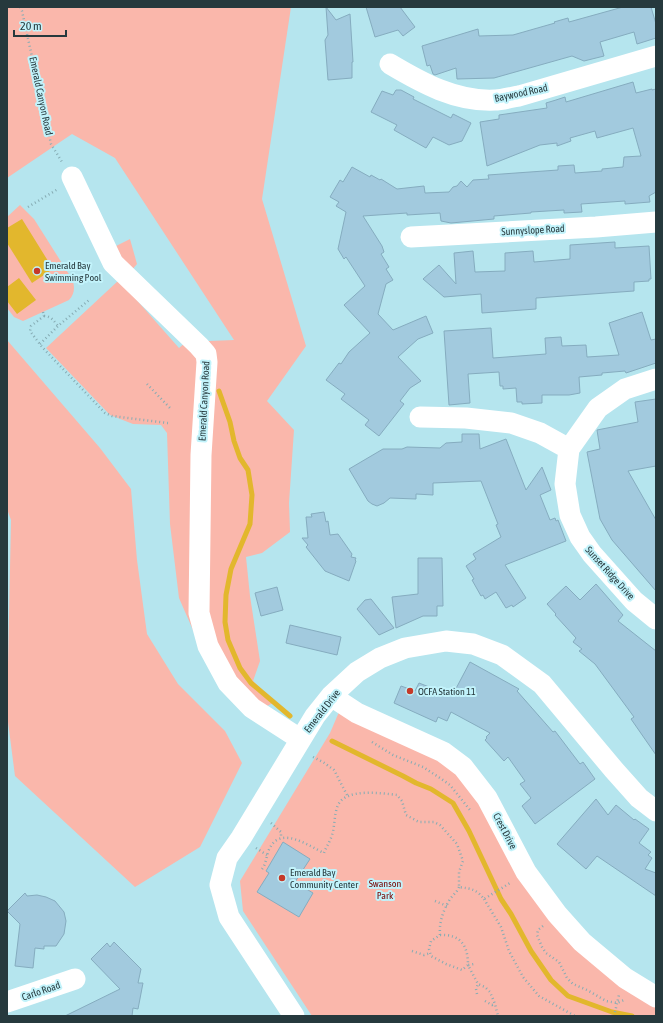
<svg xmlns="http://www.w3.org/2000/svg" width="663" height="1023" font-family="'Asap Condensed',sans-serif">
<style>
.green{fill:#fab7ab}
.water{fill:#e2b72d}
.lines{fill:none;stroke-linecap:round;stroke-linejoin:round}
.stream{stroke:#e2b72d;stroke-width:5}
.building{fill:#a2cade;stroke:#85acbf}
.path{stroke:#86acb4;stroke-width:2.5;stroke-dasharray:1 3;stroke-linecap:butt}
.minor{stroke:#fff;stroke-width:21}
.poi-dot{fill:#c53929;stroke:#c2f3fb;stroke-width:1.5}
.labels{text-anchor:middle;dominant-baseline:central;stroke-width:4;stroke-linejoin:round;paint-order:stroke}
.street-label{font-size:10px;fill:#26393d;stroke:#c2f3fb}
.poi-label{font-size:10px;fill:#26393d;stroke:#c2f3fb;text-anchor:start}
.park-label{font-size:10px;fill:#770300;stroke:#c2f3fb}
</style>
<rect width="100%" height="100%" fill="#b5e5ee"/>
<path class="green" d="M7 7H291L262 199 306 346 267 401 294 430 289 503 290 532 262 553 246 557 250 596 260 661 253 681 275 702 255 712 203 653 179 598 170 524 167 433 161 425 133 424 110 415 46 348 119 280 179 348 186 342 234 340 115 158 72 134 7 178Z
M20 205 34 219 72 279C75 286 75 294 69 300L23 321 14 317 7 308V217Z
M130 239 137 264 131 271 123 260 116 246Z
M7 340 100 448 131 489 137 560 147 634 178 684 225 731 242 763 200 847 135 887 15 776 7 714 11 520 7 509Z
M339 712 458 770 523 873 656 999V1016H312L243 911 240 881 330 733Z"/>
<path class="water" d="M22 219 53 269 32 283 7 243V228Z
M19 278 36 300 17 314 7 301V287Z"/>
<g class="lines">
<path class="stream" d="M219 391 230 422 234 441 240 458 248 470 252 495 250 524 231 569 226 595 225 622 228 640 240 668 251 683 290 716
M332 741 403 776 416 783 431 789 453 803 469 831 501 899 511 914 531 951 551 980 568 996 612 1012 632 1016"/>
</g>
<path class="building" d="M326 7 336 20 350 14 353 62H352V78L328 80 325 40 328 35Z
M366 7H400L415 27 403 36 398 30 375 37Z
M623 7H651L656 24V38L637 44 634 32 600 42 604 56 584 61 572 56 494 78 457 79 456 68 435 75 433 74 430 65 427 66 422 46 478 29 479 36 513 35 555 23 554 22 568 18 569 22Z
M633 82 636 93 652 89V90L656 89V192L649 196 650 202 625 204V201L581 204 582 212 564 213V210L531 212V213L494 216V219L451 223 441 221 440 213 407 215V213L363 216 382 246 384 252 381 254 389 267 386 269 393 280 386 284 378 314 393 330 426 316 433 333 418 339 398 357 421 381 410 388 400 401 404 404 379 436 365 425 369 420 341 399 345 394 326 380 339 363 341 364 349 352 370 333 344 305 365 286 346 257 344 259 338 249 346 212 336 206 339 202 330 197 340 180 343 182 352 167 370 177 371 175 380 180 381 179 397 189 424 186 425 193 449 192 453 187 457 186 461 181 467 187 473 180 489 179 488 175 558 170V166L574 165 575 173 602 171V169L623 167 624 157 641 156 633 128 597 138 595 131 570 138 571 141 557 146V143L540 145 487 166 480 122 499 119V115L547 108 546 103 556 100 565 97 566 102Z
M396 90H401L414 97 413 99 451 118 453 114 471 123 462 141 449 145 433 137 426 148 394 130 397 125 371 112 382 91 393 95Z
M615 242V248L649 246 651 279H649V281L634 282V291L536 298V309L482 313 481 294 444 297 423 279 439 265 456 284 454 253 473 251 475 272 505 271V253L533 251 534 262 570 259V245Z
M642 312 651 340 656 339V363L626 373 625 371 602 373V375L579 377 580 393 569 395H542V403L522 404V402H517L516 388 503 389V386H500L499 372 468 374 470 403 449 405 444 331 491 328 493 358 546 354 545 338 561 337 562 346 586 345 587 357 619 355 609 323Z
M656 399V466L628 471 656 520V591L612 540 600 519 587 452 600 449 597 430 638 422 635 402Z
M462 434H479L480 449 506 439 526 490 542 467 551 490 540 495 550 520 555 518 556 521 558 520 566 541 505 565 526 598 513 607 512 605 506 608 496 592 485 599 483 595 481 596 472 580 474 579 466 566 476 559 473 554 501 537 496 525 498 524 481 481 433 483V495L416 494V499L390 498 384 503 377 506 372 504 368 501 349 469 383 449H402L407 447 440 448 446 443 462 442Z
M324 512 326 522 328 521 330 535 338 534 352 554 351 557 356 558 355 560 356 561 349 581 325 571 306 547 308 545 302 538H308L306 517H312L311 514Z
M418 558H442L443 606H437V616H423L396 628 392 597 418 594Z
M596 584 623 615 618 621 656 651V755L631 719 634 717 595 664 579 651 582 649 573 642 576 638 555 615 556 614 547 604 566 586 580 600Z
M277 587 283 610 261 616 255 593Z
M371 599 394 628 379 635 357 609 365 600Z
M290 625 341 637 337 655 286 643Z
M470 662 519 689 517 691 553 732 555 731 580 764 583 762 595 779 535 824 522 806 531 798 520 784 525 781 508 757 504 761 485 740 487 738 486 737 490 733 451 712 447 721 438 717 436 722 394 703 401 686 415 691 419 683 452 696Z
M596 799 608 815 616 805 634 820 635 819 649 829 639 843 651 852 648 855 652 858 645 869 656 873V896L597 856 586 869 557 844Z
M283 842 310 859 295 882 313 893 299 917 257 892 269 873 266 871Z
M25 893 27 896 37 895 46 897 55 901 64 912 66 921 64 934 56 946H44V949L35 948 33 968 15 966 20 924 7 911Z
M114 942 141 969 138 983H143L138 1009 133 1008 132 1016H65L120 989 91 959 107 943 110 947Z"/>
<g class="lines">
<path class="path" d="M20 7 22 11 51 144 62 162
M28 207 58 189
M43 312 44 316 31 326 30 331 42 347 105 413 112 416 168 423
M44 316C51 316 54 321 58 326
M40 344 58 326 89 300
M147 384 170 408
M372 742 393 755 423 767 440 778 450 785 470 810
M313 757 323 762 334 770 347 795
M271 823 281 832V838
M256 848 267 855
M262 869C267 863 266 853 271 846 283 827 309 846 324 853 326 847 330 842 332 835 335 826 334 814 338 805 346 788 381 793 397 795L402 801 406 815 419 822H434L440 825 457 844 463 861 459 872V887C472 889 476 889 484 899L510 883
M459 887C457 892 453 895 450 899 443 911 439 922 440 935L431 941 429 949 431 956 446 964 462 970 468 965 478 984 485 987 490 992 495 1004 498 1016
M484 899 501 927 509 951 523 977 539 996 575 1016
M435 901 447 906
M543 926 538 930 537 935 542 947 546 953 559 962 567 978 573 984 587 990 606 1001 617 1003 624 1000
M440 935C460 934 468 945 468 965L474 964
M412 951 424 955 430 953
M477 994 476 989 478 984
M485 1001 492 1005 495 1004
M614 1016 619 995"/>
<path class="minor" d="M390 64C422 83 456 102 495 100 503 100 511 97 519 96L656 56
M72 177 113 263 199 346 206 354 207 362 201 455 199 613 208 646 228 683 252 708 300 739
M411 237 596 227 656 222
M420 417 466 418 511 423 540 433 569 449 565 484 570 515 580 537 592 554 634 601 656 619
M569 449 598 408 625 389 656 379
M331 696 357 713 443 752 463 767 487 798 526 872 557 914 582 942 625 978 656 997
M7 1002 75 979
M294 1016 229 917 220 885 227 858 241 838 315 716 331 696 357 672 380 658 405 648 446 641 473 644 502 655 542 684 614 770 639 798 656 811"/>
</g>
<g class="poi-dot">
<circle cx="37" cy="271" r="4"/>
<circle cx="410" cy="691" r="4"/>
<circle cx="282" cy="878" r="4"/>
</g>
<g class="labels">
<g class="street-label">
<text transform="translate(521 93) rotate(-12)">Baywood Road</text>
<text transform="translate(41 96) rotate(78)">Emerald Canyon Road</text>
<text transform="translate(533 230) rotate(-3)">Sunnyslope Road</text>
<text transform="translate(204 401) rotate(-87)">Emerald Canyon Road</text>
<text transform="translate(610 573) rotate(48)">Sunset Ridge Drive</text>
<text transform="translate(322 711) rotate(-52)">Emerald Drive</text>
<text transform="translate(505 831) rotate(62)">Crest Drive</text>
<text transform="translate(41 991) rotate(-19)">Carlo Road</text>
</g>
<g class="poi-label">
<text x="45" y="265">Emerald Bay<tspan x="45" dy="12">Swimming Pool</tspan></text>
<text x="418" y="691">OCFA Station 11</text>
<text x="290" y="872">Emerald Bay<tspan x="290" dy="12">Community Center</tspan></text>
</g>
<g class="park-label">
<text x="385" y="883">Swanson<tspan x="385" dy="12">Park</tspan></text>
</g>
</g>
<rect width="663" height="1023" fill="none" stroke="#26393d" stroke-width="16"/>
<path d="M14 30v6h52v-6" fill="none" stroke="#26393d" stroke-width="2"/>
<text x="20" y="30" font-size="12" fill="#26393d" stroke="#c2f3fb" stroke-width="3" paint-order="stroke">20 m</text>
</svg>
